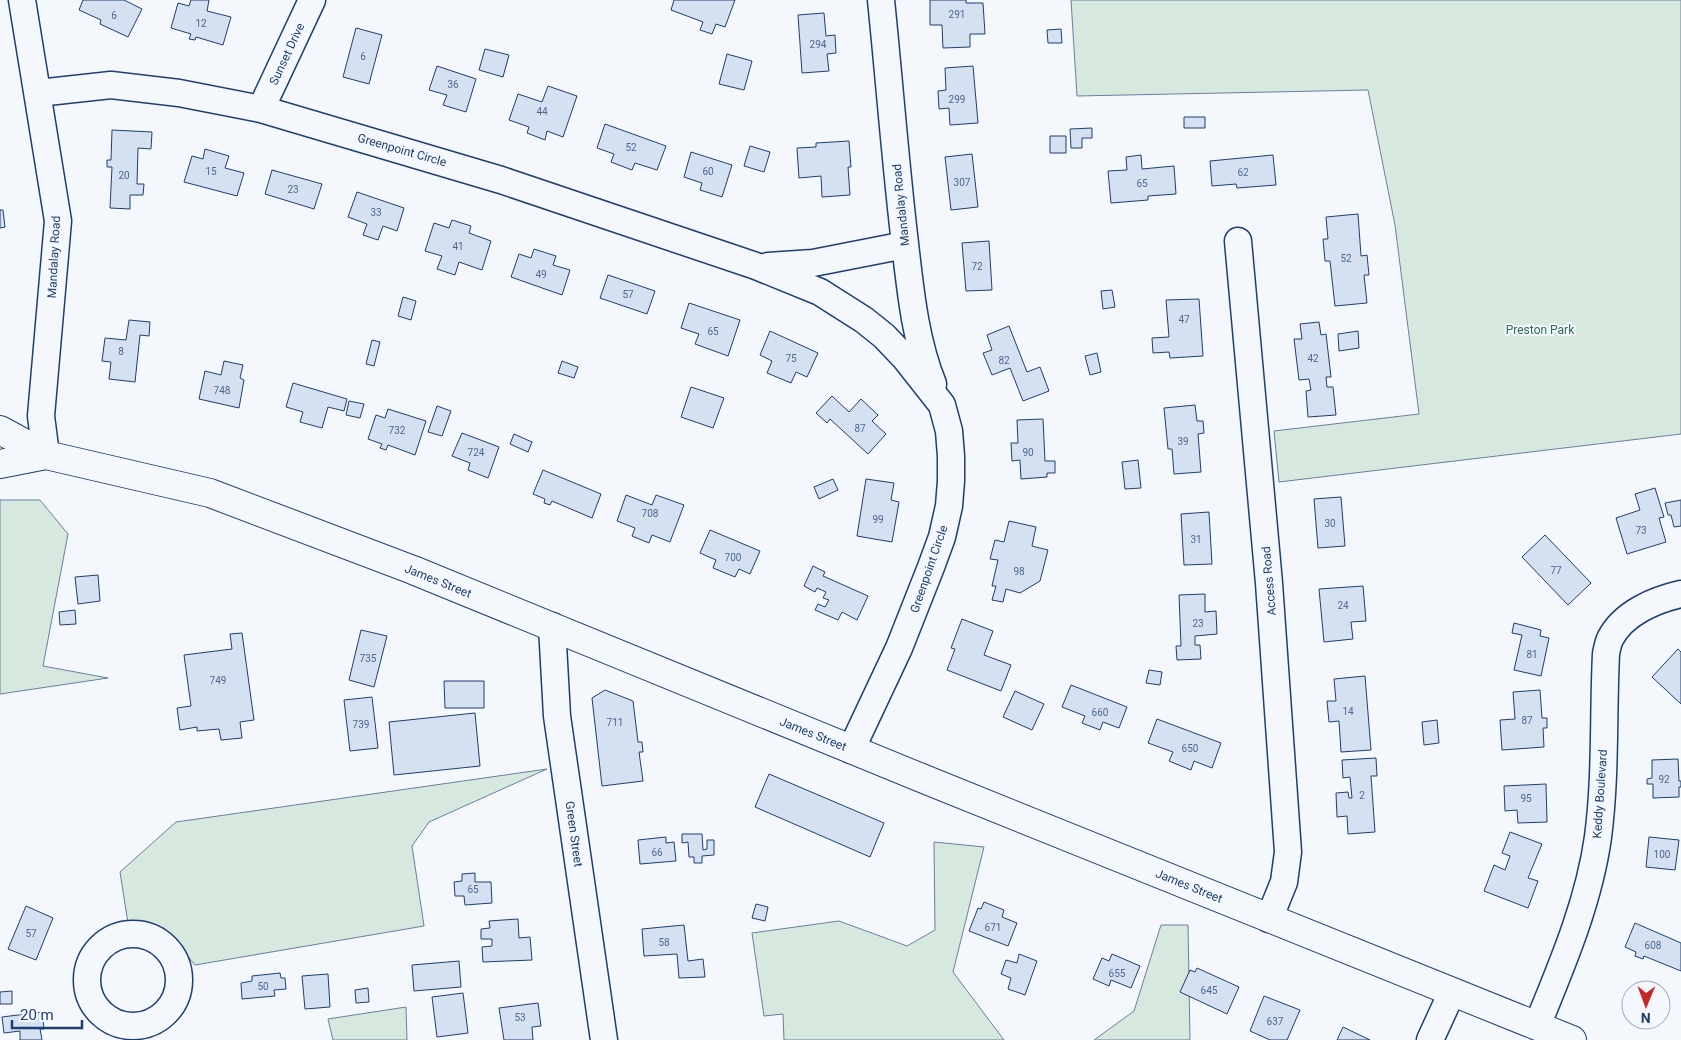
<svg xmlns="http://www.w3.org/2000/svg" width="1681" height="1040" font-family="Roboto,sans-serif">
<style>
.green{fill:#d7e8df;stroke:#687fa3}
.building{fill:#d5e0f0;stroke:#1d3f73}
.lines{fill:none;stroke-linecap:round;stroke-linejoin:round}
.minor-casing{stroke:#1d3f73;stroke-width:29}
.major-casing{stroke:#1d3f73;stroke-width:30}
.minor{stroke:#f4f7fb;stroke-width:26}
.major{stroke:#f4f7fb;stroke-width:28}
.labels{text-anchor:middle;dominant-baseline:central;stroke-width:4;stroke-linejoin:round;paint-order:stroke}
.number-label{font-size:10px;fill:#4b6792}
.street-label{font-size:12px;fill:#1d3f73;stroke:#f4f7fb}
.park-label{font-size:12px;fill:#2c6c60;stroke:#f4f7fb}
</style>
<rect width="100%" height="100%" fill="#f4f7fb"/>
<path class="green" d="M1071 0H1681V434L1279 482 1274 431 1419 414 1395 225 1368 90 1077 96Z
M0 500H40L68 534 43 666 108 678 0 694Z
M547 769 429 822 412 846 424 926 195 965 164 928 128 923 120 872 176 822Z
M934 842 984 847 953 972 1004 1040H784L783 1014 764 1016 752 933 839 921 907 946 935 930Z
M1161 925H1188L1190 1040H1094L1134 1011Z
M406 1007 407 1040H333L328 1019Z"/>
<path class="building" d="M83 0H124L142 9 128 37 100 24 101 20 79 10Z
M191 0H209L207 11 231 17 223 45 196 37 195 40 189 39 191 34 171 28 178 3 189 6Z
M674 0H735L725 27 716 24 712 34 700 30 703 22 671 10Z
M930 0H966V3H983L985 34H970V47L943 48 942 25H930Z
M824 13 826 36 835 35 836 53 827 54 829 71 802 73 798 15Z
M356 28 382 35 369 84 343 77Z
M1061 29 1062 43H1048L1047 30Z
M485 49 509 55 503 77 479 70Z
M727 54 752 61 744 90 719 84Z
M437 66 476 79 466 112 443 105 447 95 429 90Z
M973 66 978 123 950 125 949 108 939 109 938 91 946 90 945 68Z
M548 86 577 96 563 137 547 131 545 140 527 133 529 127 509 120 518 94 542 102Z
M1184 117H1205V128H1184Z
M605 124 666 146 657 170 635 163 632 170 611 162 614 154 597 148Z
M1092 128V138H1082V148H1071L1070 129Z
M112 130 152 132 151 149 138 148 137 184H144L143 195H130V209L110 208 112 167H107V160H111Z
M1050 136H1066V153H1050Z
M849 141 851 167H848L850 195 822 197 821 176 799 178 797 148 816 147V143Z
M750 146 770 152 764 172 744 166Z
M205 149 229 156 225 168 244 173 237 196 184 182 192 156 203 159Z
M691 152 732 165 722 197 700 190 702 183 684 177Z
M972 154 978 207 951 210 945 157Z
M1141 155 1142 169 1174 166 1176 194 1148 196V200L1111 203 1108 171 1127 170 1126 157Z
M1273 155 1276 185 1237 188 1236 184 1212 186 1210 161Z
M272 170 322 184 314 209 265 194Z
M357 192 404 208 397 231 383 226 378 240 363 235 367 224 348 217Z
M0 210H3L5 227 0 228Z
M1358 214 1361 256 1367 255 1369 275H1364L1367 303 1335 306 1330 261H1325L1323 239H1328L1326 217Z
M452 220 471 226 469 233 491 241 482 270 459 262 455 275 437 269 442 256 425 251 434 223 449 228Z
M989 241 992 290 966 291 962 243Z
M534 249 556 256 553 265 570 270 562 295 511 277 519 254 531 258Z
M608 275 655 291 647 314 600 298Z
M1112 290 1115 307 1103 309 1101 291Z
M403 297 416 301 411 320 398 316Z
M1199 299 1203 356 1170 358 1169 352 1153 353 1152 338 1169 337 1166 300Z
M689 303 740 320 728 356 695 344 699 334 681 328Z
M129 320 150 322 149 336 140 335 135 382 109 379 111 362 102 361 105 338 126 340Z
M1319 322 1321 335 1326 334 1331 377H1326L1327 387H1333L1336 415 1308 417 1306 391 1311 390 1309 379 1299 380 1294 339H1302L1300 324Z
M1009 326 1027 372 1040 367 1049 391 1023 401 1010 368 992 375 983 353 992 350 987 335Z
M770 331 818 353 807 377 796 372 791 383 767 373 772 361 760 355Z
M1358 331 1359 348 1339 351 1338 334Z
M372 340 380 342 374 366 366 364Z
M1097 353 1101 372 1090 375 1085 356Z
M224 361 243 365 240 378 244 380 239 408 199 399 205 371 221 375Z
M562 361 578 367 574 378 558 373Z
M293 383 347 399 344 411 328 407 322 428 300 422 303 412 286 407Z
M691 387 724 398 713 428 681 417Z
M832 396 849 412 861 399 878 415 872 421 886 434 868 454 830 419 827 423 816 413Z
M349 401 364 404 360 418 346 415Z
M1195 405 1197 421H1203L1204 433 1198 434 1201 472 1174 474 1172 449H1168L1164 408Z
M437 406 451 411 442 436 428 432Z
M388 409 426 421 415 455 388 445 386 450 380 448 382 444 368 439 376 415 385 418Z
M1043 419 1045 461H1055V473H1047V477L1021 479 1020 460 1012 461 1011 443H1018L1017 420Z
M462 433 499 447 488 478 468 470 470 463 452 456Z
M514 434 532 442 528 452 510 444Z
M1138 460 1141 488 1125 489 1122 462Z
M543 470 601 494 592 518 552 501 550 505 544 503 545 499 533 494Z
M833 479 838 490 819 499 814 487Z
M866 479 894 483 891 500 899 502 892 542 857 536Z
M1655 488 1664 517 1659 518 1666 542 1627 554 1616 518 1640 510 1635 494Z
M626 495 652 505 656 495 684 505 670 542 652 535 649 543 632 536 635 528 617 521Z
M1341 497 1345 546 1318 548 1314 499Z
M1681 500V526L1674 527 1671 515H1668L1665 503Z
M1209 512 1212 564 1184 565 1181 514Z
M1009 521 1036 527 1032 546 1048 550 1040 581 1020 593 1006 589 1003 602 992 600 996 586H992L998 560 990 559 995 540 1004 542Z
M710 530 760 551 750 574 739 569 735 577 713 568 716 560 700 553Z
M1545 535 1591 583 1568 605 1522 557Z
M813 566 825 572 823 576 868 596 857 620 842 612 838 620 815 610 818 604 825 607 829 600 823 598 826 592 817 588 815 592 804 586Z
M98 575 100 601 78 604 75 577Z
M1363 586 1366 621 1351 622 1353 639 1324 642 1319 589Z
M1205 594V612L1216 611 1217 634 1195 636V645H1200L1201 659 1177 660 1176 646H1181L1179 595Z
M75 610 76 624 60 625 59 612Z
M962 619 993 631 984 655 1011 665 1001 691 947 670 955 649 951 648Z
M1514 623 1541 630 1540 636 1549 638 1541 676 1514 670 1522 635 1512 633Z
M361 630 387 636 374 687 349 680Z
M242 633 254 720 240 722 242 738 221 740 219 729 197 731V727L180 730 177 708 191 706 184 655 232 649 230 634Z
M1678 649 1681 652V704L1652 677Z
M1149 670 1162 672 1160 685 1146 683Z
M1365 676 1371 750 1341 752 1339 721 1329 722 1327 701H1336L1334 679Z
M444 681H484V708H445Z
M1071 685 1127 707 1119 728 1103 722 1100 730 1082 723 1085 716 1062 707Z
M605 690 633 701 638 742H642L643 752H639L643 781 602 786 592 698Z
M1540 690 1542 718H1547V728H1543L1544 747 1502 750 1500 720 1515 719 1513 692Z
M1015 691 1044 704 1032 730 1003 717Z
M372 697 378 748 350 751 344 700Z
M475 713 480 766 394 775 389 722Z
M1157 719 1221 743 1212 768 1194 761 1191 770 1169 761 1173 752 1148 743Z
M1437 720 1439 743 1424 745 1422 722Z
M1376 758 1377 776H1371L1375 832 1348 834 1347 816 1337 817 1336 793 1348 792 1349 798H1352L1350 777 1343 778 1342 760Z
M1678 759 1679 781H1681V787H1679V797L1653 798V784H1647V779L1652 778V760Z
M769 774 884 823 870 857 755 807Z
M1546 784 1547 822 1518 823 1517 810 1505 811 1504 786Z
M1510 832 1542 844 1528 878 1538 881 1528 908 1484 891 1494 865 1505 870 1510 856 1502 853Z
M682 834H702L703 850 707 849V840H714V855L702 856V863H694V857H689L688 842 682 843Z
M666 837V843L674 842 676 861 640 864 638 840Z
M1649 837 1679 840 1675 870 1646 867Z
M475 873V882H491L492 903 465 905 464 896H455L454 882 462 881V874Z
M984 902 1004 910 1002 917 1017 923 1008 946 969 931 978 908 981 909Z
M756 904 768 907 765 921 752 918Z
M26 906 53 918 36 960 8 949Z
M518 919 519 938 530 937 532 960 483 962 482 947 492 946V939H481V929L490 928 489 921Z
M1635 923 1681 943V971L1644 956 1643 959 1635 956 1636 952 1625 947Z
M684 925 688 961 703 959 705 977 679 978 677 954 644 956 642 929Z
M1019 954 1037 961 1025 995 1008 989 1011 978 1001 974 1006 960 1017 963Z
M1112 954 1140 966 1131 988 1111 980 1109 986 1093 979 1102 958 1109 961Z
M459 961 461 987 414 991 412 965Z
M1197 968 1239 987 1227 1014 1180 992 1190 970 1195 972Z
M280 973 281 978H285L286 989 274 990 275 996 242 999 241 983 252 981V976Z
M328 974 330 1007 305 1009 302 976Z
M368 988 369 1002 356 1003 355 990Z
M12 991V1004H0V992Z
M463 993 468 1033 437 1037 432 997Z
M1264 996 1300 1010 1287 1040H1270L1250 1031Z
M538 1003 541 1026 532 1027 533 1040H504L499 1008Z
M42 1012 44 1029H40L42 1040H20V1031L4 1033 2 1017Z
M1343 1027 1370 1040H1337Z"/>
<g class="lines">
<g class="minor-casing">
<path id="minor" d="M22 0 58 221 41 416 46 455
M881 0C889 78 895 157 904 235 910 285 914 337 933 384
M38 93 111 85 179 93 261 109 501 180 756 266 820 292 864 320 884 336 905 358 942 405 949 431 951 456V481L949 506 942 537 931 567 899 648 851 750
M261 109 312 0
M1238 241 1269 583 1288 852 1284 882 1269 919
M768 266 813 263 905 245
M552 626 557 716 604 1040
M87 980a46 46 0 1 1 92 0a46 46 0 1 1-92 0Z
M1537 1026C1562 965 1589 902 1598 837 1606 776 1603 715 1606 654 1607 649 1608 643 1610 639 1623 613 1655 600 1681 594
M1430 1040 1452 992"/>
</g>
<g class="major-casing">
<path id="major" d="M0 430 46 455 210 493 413 570 924 779 1572 1040
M0 464 46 455"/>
</g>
<use href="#minor" class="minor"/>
<use href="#major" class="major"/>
</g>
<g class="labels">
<g class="number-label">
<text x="957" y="14">291</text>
<text x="114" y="15">6</text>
<text x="201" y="23">12</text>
<text x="818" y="44">294</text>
<text x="363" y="56">6</text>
<text x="453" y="84">36</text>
<text x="957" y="99">299</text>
<text x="542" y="111">44</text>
<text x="631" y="147">52</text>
<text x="211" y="171">15</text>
<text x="708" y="171">60</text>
<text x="1243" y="172">62</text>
<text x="124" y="175">20</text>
<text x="962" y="182">307</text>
<text x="1142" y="183">65</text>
<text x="293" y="189">23</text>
<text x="376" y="212">33</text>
<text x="458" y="246">41</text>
<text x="1346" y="258">52</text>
<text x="977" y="266">72</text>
<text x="541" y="274">49</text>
<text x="628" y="294">57</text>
<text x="1184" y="319">47</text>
<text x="713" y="331">65</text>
<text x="121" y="351">8</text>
<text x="791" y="358">75</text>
<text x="1313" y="358">42</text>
<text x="1004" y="360">82</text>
<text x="222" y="390">748</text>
<text x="860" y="428">87</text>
<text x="397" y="430">732</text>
<text x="1183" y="441">39</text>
<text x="476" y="452">724</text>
<text x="1028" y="452">90</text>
<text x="650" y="513">708</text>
<text x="878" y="519">99</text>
<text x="1330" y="523">30</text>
<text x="1641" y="530">73</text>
<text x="1196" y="539">31</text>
<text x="733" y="557">700</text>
<text x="1556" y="570">77</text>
<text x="1019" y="571">98</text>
<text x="1343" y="605">24</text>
<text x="1198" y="623">23</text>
<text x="1532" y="654">81</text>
<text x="368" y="658">735</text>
<text x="218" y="680">749</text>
<text x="1348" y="711">14</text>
<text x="1100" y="712">660</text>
<text x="1527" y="720">87</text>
<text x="615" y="722">711</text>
<text x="361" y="724">739</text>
<text x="1190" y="748">650</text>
<text x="1664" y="779">92</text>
<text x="1362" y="795">2</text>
<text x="1526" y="798">95</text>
<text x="657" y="852">66</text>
<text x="1662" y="854">100</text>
<text x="473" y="889">65</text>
<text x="993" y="927">671</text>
<text x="31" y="933">57</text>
<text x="664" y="942">58</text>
<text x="1653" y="945">608</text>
<text x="1117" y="973">655</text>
<text x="263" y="986">50</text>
<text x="1209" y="990">645</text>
<text x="520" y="1017">53</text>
<text x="1275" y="1021">637</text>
</g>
<g class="street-label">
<text transform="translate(287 54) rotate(-65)">Sunset Drive</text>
<text transform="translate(402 150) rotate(16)">Greenpoint Circle</text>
<text transform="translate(901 205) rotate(-96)">Mandalay Road</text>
<text transform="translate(54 257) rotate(-87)">Mandalay Road</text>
<text transform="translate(929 569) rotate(-71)">Greenpoint Circle</text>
<text transform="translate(438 581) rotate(22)">James Street</text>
<text transform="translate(1269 581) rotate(-95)">Access Road</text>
<text transform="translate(813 734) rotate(22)">James Street</text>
<text transform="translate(1600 794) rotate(-86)">Keddy Boulevard</text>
<text transform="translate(574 834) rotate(82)">Green Street</text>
<text transform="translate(1189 886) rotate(22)">James Street</text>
</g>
<g class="park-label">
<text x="1540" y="330">Preston Park</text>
</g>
</g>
<g transform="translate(1646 1005) rotate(181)"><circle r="24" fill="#f4f7fb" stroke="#9eadc5"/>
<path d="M0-4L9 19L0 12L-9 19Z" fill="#c62828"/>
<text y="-8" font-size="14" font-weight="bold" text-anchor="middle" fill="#1d3f73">N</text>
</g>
<path d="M12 1020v8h70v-8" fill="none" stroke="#1d3f73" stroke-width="2.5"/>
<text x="20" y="1020" font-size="15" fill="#1d3f73" stroke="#f4f7fb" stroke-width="4" paint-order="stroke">20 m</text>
</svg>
